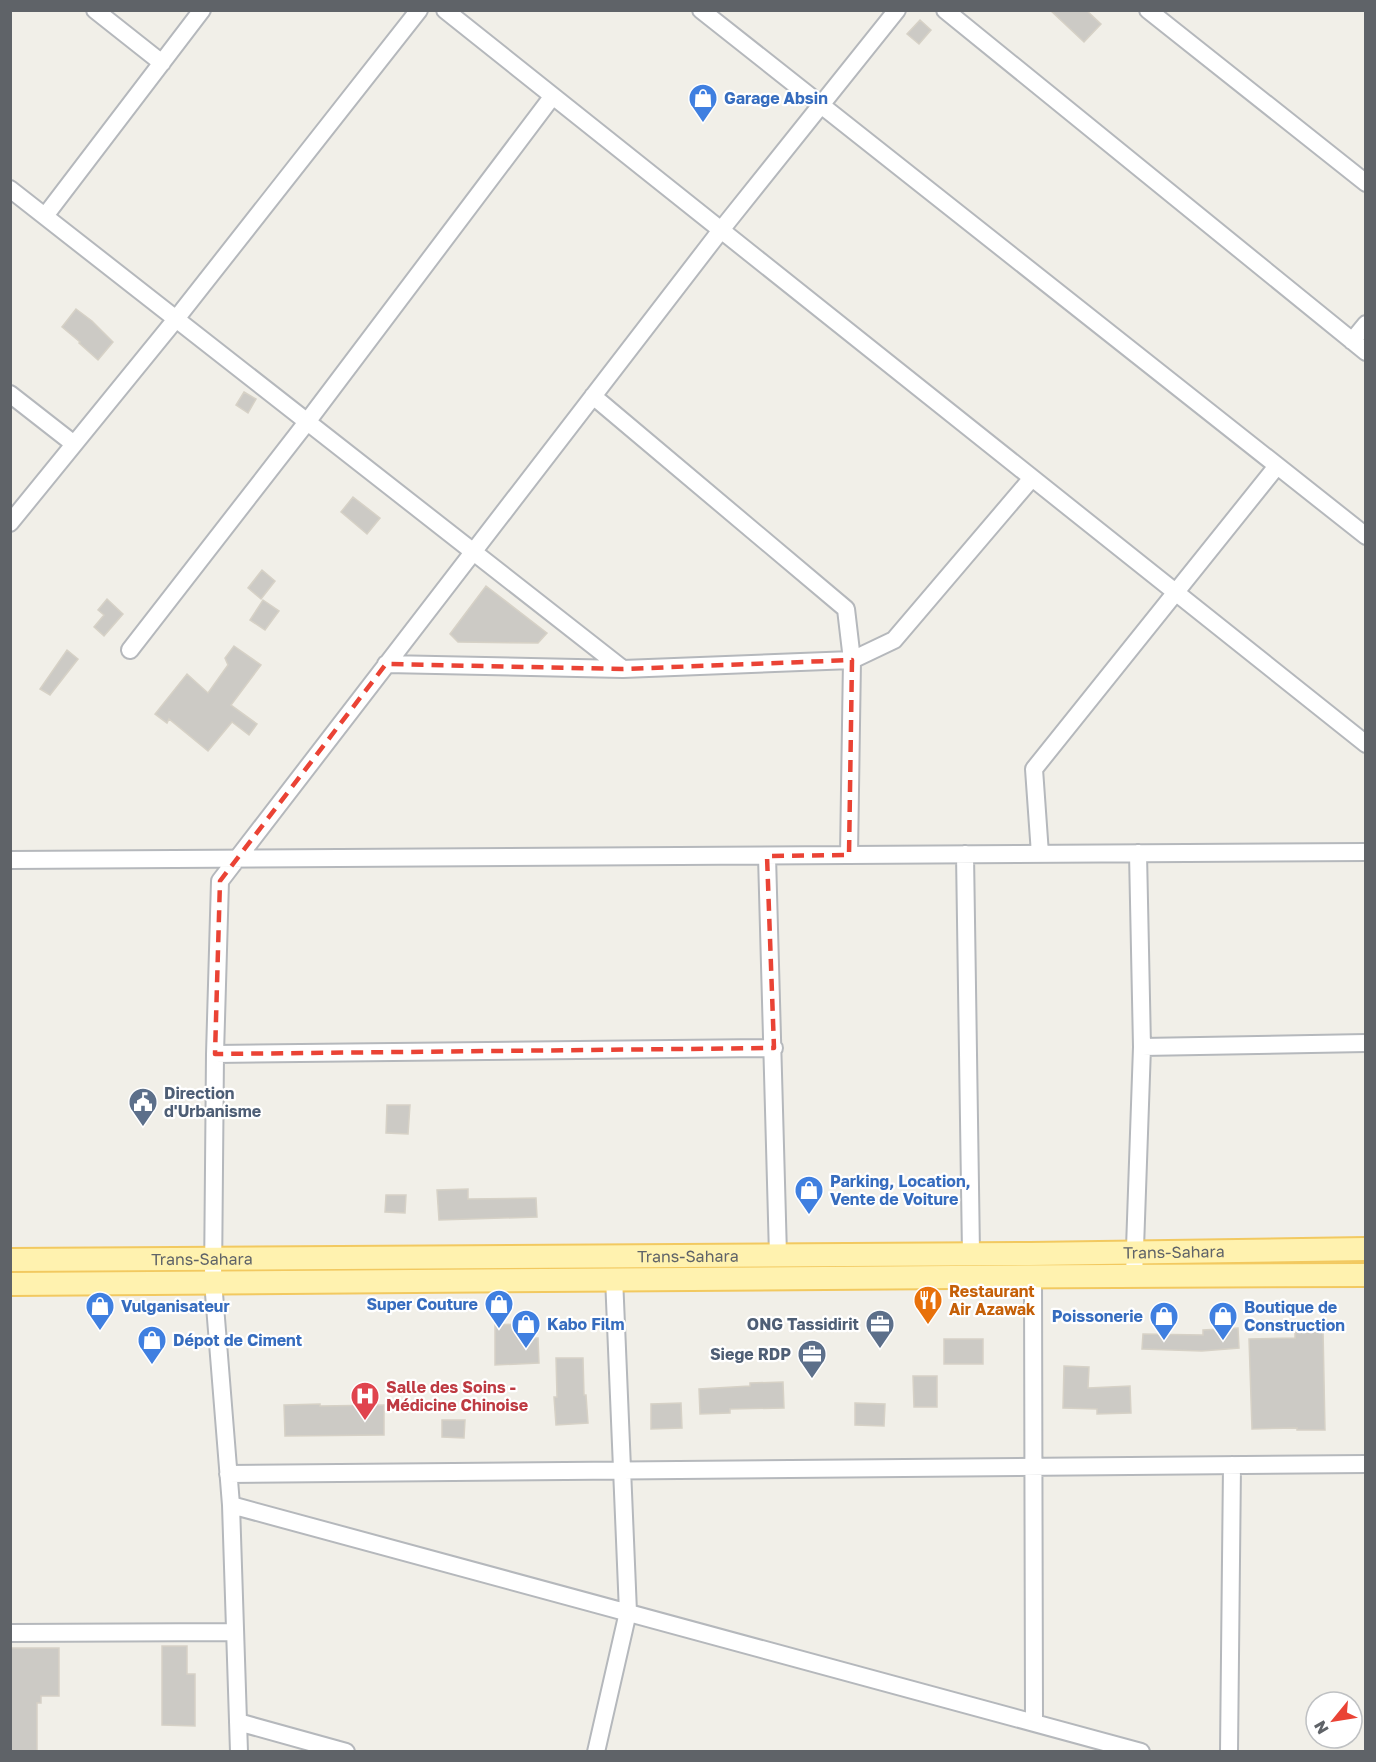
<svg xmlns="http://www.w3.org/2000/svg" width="1376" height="1762" font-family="'Golos Text',sans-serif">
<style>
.building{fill:#cccac5;stroke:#d6d1c6;stroke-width:1.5}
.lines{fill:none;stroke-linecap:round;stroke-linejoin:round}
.minor-casing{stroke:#b5b8bc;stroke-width:20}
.major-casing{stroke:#f2c960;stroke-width:26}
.minor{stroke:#fff;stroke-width:16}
.major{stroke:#fff2af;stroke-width:22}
.marked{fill:none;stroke:#ea4335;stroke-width:4.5;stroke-dasharray:12 8;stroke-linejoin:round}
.labels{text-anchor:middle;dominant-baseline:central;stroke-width:4.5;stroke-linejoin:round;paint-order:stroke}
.shop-label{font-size:16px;font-weight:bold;fill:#366cbe;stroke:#fff;text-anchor:start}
.service-label{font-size:16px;font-weight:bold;fill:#4e5e75;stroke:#fff;text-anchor:end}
.street-label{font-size:16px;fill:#5f6368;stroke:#fff}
.food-label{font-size:16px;font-weight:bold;fill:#c56008;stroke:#fff;text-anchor:start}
.health-label{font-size:16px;font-weight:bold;fill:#be3a42;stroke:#fff;text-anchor:start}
</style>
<rect width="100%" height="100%" fill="#f1efe8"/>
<path class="building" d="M1050 10H1086L1101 24 1084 42Z
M920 20 931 30 919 44 907 34Z
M76 309 92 321 113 342 98 360 79 343 80 342 62 327Z
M244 392 256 399 248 413 236 405Z
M353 497 380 518 367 534 341 512Z
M262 570 275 581 261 599 248 588Z
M486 586 547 633 538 643 458 642 450 634Z
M107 599 123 614 104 636 94 627 104 615 98 610Z
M263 600 279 611 265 630 250 620Z
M234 646 261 665 231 705 257 724 249 735 232 722 208 751 169 719 167 723 155 714 187 674 208 693 228 665 225 658Z
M67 650 78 659 50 695 40 689Z
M387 1105H410L408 1134 386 1133Z
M468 1189V1199L536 1198 537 1217 439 1220 437 1190Z
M386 1195H406L405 1213 385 1212Z
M518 1324 519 1339 538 1338 539 1363 495 1365V1325Z
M1238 1328 1239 1348 1202 1351 1142 1349 1143 1334 1203 1335V1330Z
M1295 1329H1323L1325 1430H1297V1428L1252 1429 1249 1339 1295 1338Z
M944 1339H983V1364H944Z
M556 1358H583L584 1395H586L588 1423 556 1425 554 1397H557Z
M1064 1366 1089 1367 1088 1388 1130 1386 1131 1413 1097 1414V1409L1063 1408Z
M913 1376H937V1407H914Z
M783 1382 784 1408 730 1409V1413L700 1414 699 1389 750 1386V1383Z
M681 1403 682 1428 651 1429V1404Z
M855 1403 885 1404 884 1426 855 1425Z
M320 1404V1406L384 1405V1435L285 1436 284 1405Z
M442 1420H465L464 1438 442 1437Z
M162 1646H187V1674H195V1726L162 1725Z
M11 1648H59V1696H41V1703H37V1752H10Z"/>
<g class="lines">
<g class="minor-casing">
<path id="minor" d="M95 10 162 63
M445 10 1366 744
M701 10 1366 536
M945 10 1366 352
M1148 10 1366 183
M10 189 623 669
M45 216 202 10
M1352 341 1366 324
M10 394 74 444
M593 396 846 609 852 660 849 855
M10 523 176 319 419 10
M130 650 307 422 552 97
M386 664 623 669 852 660 894 640 1032 478
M965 854 971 1253
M1040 854 1034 769 1277 466
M767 856 778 1255
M10 860 1366 852
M1142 1047 1366 1043
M215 1054 774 1048
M1033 1277 1034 1721
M1134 1277 1142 1047 1138 853
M228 1474 1366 1464
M231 1505 1141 1752
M10 1633 235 1632
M238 1722 346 1752
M239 1752 231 1505 213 1281 215 1054 220 881 721 230 897 10
M596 1752 628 1612 614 1277
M1229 1752 1232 1465"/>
</g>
<g class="major-casing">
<g id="major">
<path id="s1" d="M10 1260 1030 1254 1366 1249"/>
<path d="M10 1284C462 1277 914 1277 1366 1275"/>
</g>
</g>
<use href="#minor" class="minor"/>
<use href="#major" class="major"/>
</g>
<path class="marked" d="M852 660 849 855 767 856 774 1048 215 1054 220 881 386 664 623 669Z"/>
<defs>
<g id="shop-pin" transform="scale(1.5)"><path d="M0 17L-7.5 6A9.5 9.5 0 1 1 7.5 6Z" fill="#3f7fe0" stroke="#fff"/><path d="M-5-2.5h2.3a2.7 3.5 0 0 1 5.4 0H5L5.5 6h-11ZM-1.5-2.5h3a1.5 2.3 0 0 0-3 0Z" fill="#fff"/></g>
<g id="civic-pin" transform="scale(1.5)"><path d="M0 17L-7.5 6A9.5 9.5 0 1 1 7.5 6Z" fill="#5c6f8a" stroke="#fff"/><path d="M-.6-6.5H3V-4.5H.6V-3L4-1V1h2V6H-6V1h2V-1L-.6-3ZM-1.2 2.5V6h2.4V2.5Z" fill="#fff"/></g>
<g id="restaurant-pin" transform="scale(1.5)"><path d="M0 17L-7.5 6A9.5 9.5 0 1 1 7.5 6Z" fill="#e8710a" stroke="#fff"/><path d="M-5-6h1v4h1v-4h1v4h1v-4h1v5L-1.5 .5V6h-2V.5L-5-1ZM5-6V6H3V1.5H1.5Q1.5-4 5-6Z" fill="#fff"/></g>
<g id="office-pin" transform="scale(1.5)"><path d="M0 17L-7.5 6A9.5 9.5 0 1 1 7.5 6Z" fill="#5c6f8a" stroke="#fff"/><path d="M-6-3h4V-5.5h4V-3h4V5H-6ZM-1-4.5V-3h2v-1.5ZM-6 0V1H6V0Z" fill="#fff"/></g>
<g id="hospital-pin" transform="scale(1.5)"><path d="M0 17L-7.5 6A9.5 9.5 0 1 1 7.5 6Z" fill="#e0444e" stroke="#fff"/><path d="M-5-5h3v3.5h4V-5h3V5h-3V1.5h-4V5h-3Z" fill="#fff"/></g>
</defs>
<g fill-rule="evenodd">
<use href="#shop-pin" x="703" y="98"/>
<use href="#civic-pin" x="143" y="1102"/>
<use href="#shop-pin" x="809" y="1190"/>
<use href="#restaurant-pin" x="928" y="1300"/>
<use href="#shop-pin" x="499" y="1304"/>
<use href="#shop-pin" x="100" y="1306"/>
<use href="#shop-pin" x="1164" y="1316"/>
<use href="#shop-pin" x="1223" y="1316"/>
<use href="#shop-pin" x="526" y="1324"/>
<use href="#office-pin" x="880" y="1324"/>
<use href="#shop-pin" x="152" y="1340"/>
<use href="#office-pin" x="812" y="1354"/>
<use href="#hospital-pin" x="365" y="1396"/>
</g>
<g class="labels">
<g class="shop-label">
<text x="724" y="98">Garage Absin</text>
<text x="830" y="1181">Parking, Location,<tspan x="830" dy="18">Vente de Voiture</tspan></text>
<text x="478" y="1304" text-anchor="end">Super Couture</text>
<text x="121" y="1306">Vulganisateur</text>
<text x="1244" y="1307">Boutique de<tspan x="1244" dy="18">Construction</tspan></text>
<text x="1143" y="1316" text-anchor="end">Poissonerie</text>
<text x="547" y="1324">Kabo Film</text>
<text x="173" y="1340">Dépot de Ciment</text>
</g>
<g class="service-label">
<text x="164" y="1093" text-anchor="start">Direction<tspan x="164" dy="18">d'Urbanisme</tspan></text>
<text x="859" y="1324">ONG Tassidirit</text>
<text x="791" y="1354">Siege RDP</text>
</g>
<g class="street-label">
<text stroke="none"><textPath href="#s1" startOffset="1164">Trans-Sahara</textPath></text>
<text stroke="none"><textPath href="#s1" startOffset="678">Trans-Sahara</textPath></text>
<text stroke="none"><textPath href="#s1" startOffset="192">Trans-Sahara</textPath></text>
</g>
<g class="food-label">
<text x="949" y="1291">Restaurant<tspan x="949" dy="18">Air Azawak</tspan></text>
</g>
<g class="health-label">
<text x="386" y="1387">Salle des Soins -<tspan x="386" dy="18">Médicine Chinoise</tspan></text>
</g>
</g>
<rect width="1376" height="1762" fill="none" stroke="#5f6368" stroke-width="24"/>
<g transform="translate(1334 1720) rotate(240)"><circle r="28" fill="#ffffff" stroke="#bfc1c3" stroke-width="1.5"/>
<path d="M0-4.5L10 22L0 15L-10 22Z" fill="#ea4335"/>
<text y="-9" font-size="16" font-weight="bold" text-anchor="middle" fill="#5f6368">N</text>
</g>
</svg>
